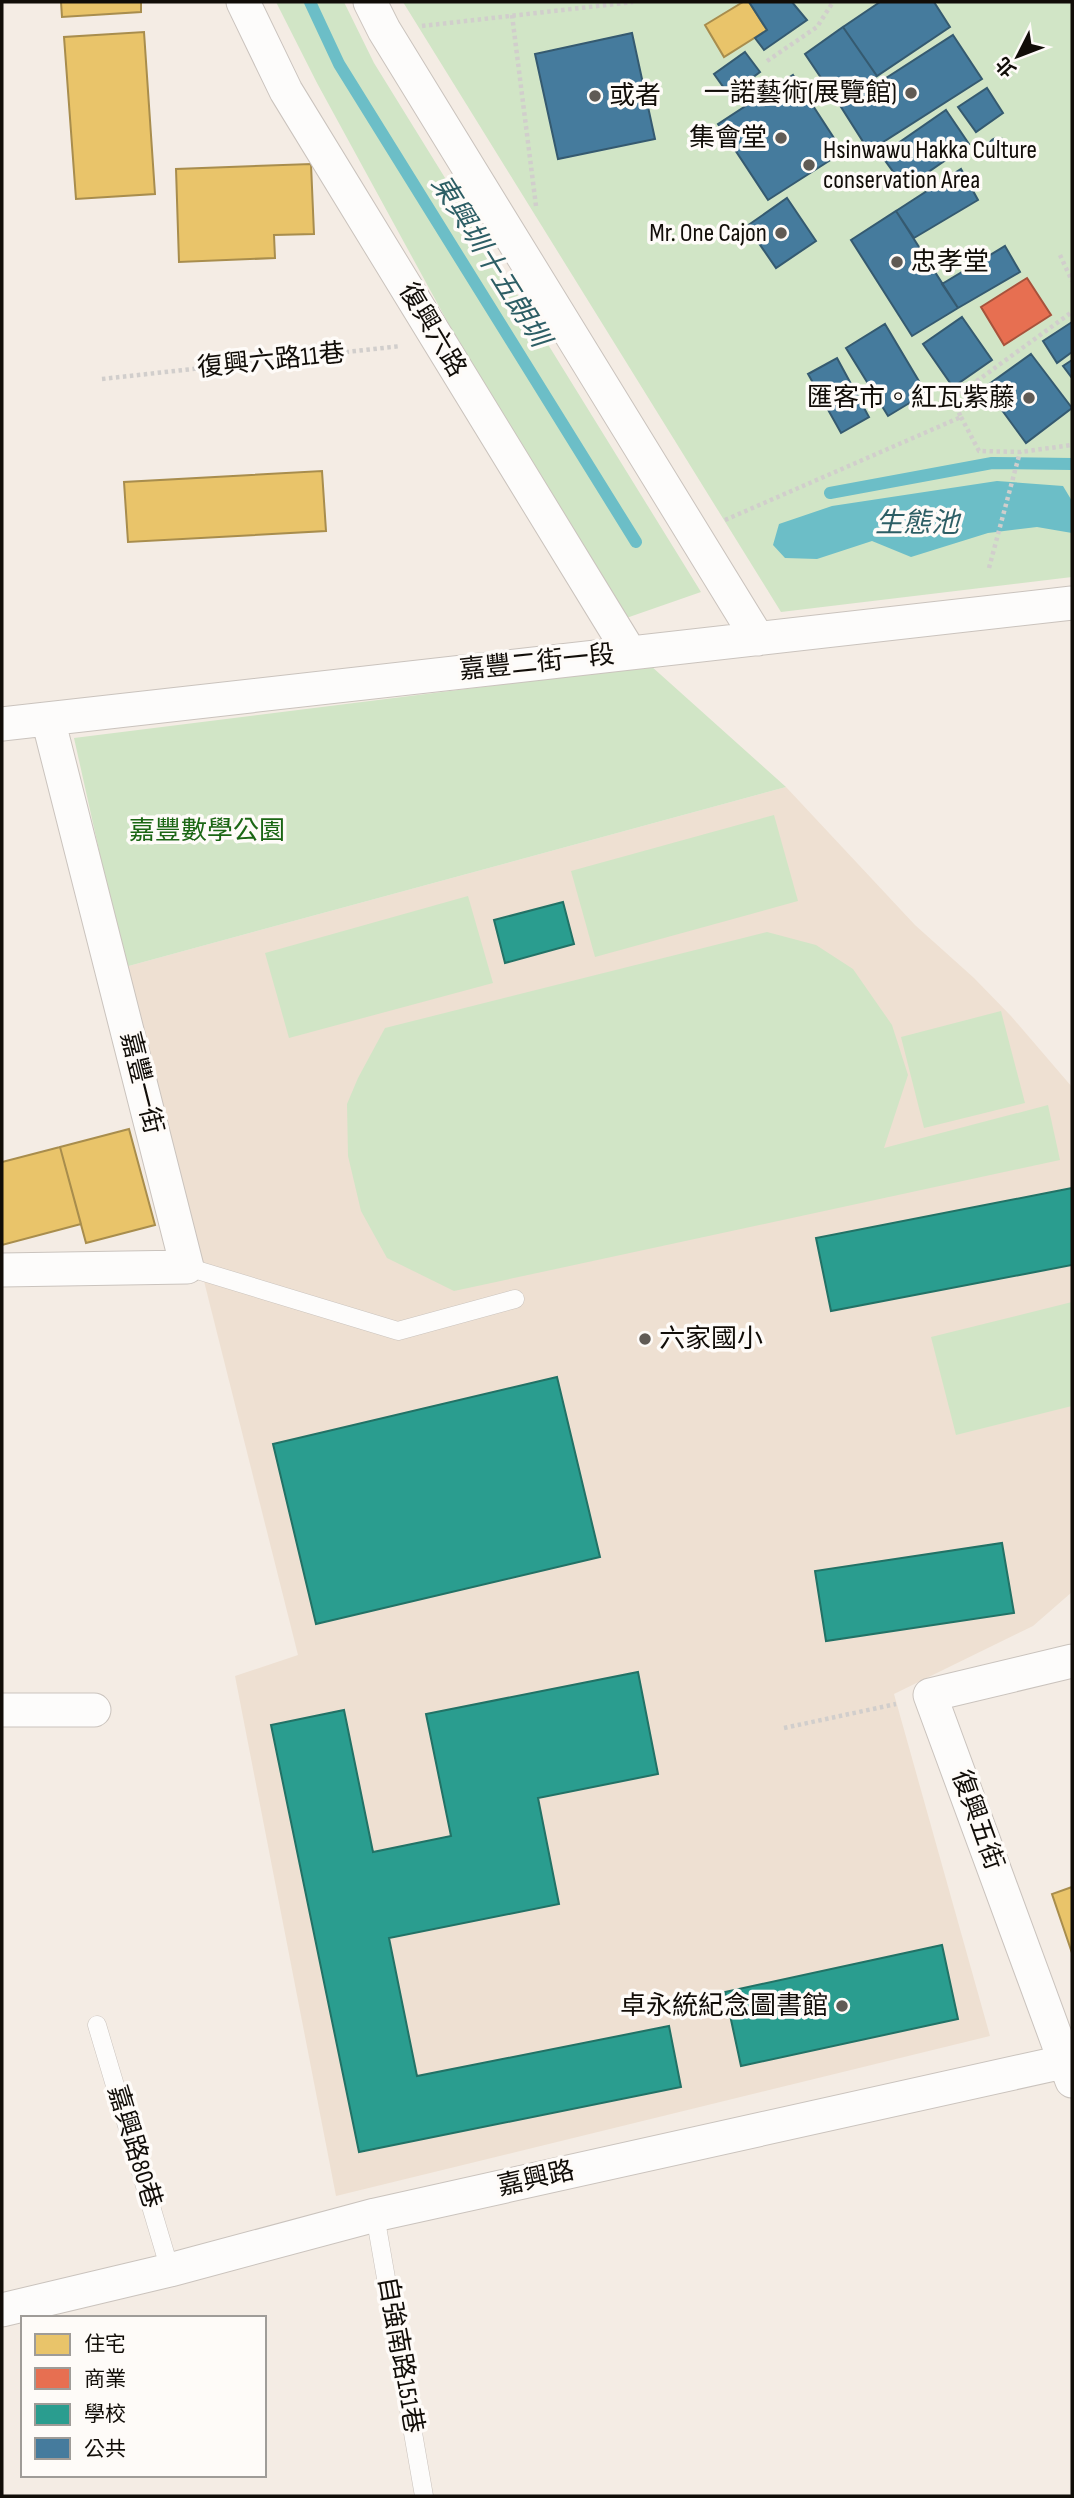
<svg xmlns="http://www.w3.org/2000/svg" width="1074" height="2498" font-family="'Sofia Sans Condensed','Noto Sans TC',sans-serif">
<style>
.built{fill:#eee0d2}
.green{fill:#d1e5c6}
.water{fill:#6cbec7}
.homes{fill:#e9c46a;stroke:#a88d4d;stroke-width:2}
.shops{fill:#e76f51;stroke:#a7523b;stroke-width:2}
.schools{fill:#2a9d8f;stroke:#227266;stroke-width:2}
.public{fill:#457b9d;stroke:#355a70;stroke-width:2}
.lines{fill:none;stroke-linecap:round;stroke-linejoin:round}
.stream{stroke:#6cbec7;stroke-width:12}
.lane-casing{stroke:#cac3bd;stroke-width:19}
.street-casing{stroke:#cac3bd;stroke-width:35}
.path{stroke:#d1cecc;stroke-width:4.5;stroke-dasharray:3.5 3.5;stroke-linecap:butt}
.lane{stroke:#fdfcfb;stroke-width:18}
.street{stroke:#fdfcfb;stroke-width:33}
.poi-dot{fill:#605b55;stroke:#fefbf8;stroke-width:2.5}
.labels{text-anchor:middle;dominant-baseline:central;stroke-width:7;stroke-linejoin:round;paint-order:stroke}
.poi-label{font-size:26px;fill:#110d08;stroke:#fefbf8;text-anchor:end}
.street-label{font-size:26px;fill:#110d08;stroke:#fefbf8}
.park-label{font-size:26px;fill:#1b6614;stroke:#fefbf8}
.water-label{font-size:28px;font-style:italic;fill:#2d5e65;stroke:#fefbf8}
</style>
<rect width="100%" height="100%" fill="#f4ece4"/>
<path class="built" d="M786 787 915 925 974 978 1011 1016 1072 1087V1592L1033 1626 894 1694 990 2036 336 2196 235 1676 298 1655 125 967Z"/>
<path class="green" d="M276 2H344L374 63 701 592 612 623 317 83Z
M403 2H1072V577L781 612Z
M651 666 786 787 125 967 74 738Z
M774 815 798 901 595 957 571 871Z
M468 896 493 983 289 1038 265 953Z
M767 932 816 945 853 969 892 1025 908 1075 884 1148 1048 1105 1060 1160 454 1291 387 1258 361 1211 348 1156 347 1104 358 1078 385 1028Z
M1001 1011 1025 1103 924 1128 901 1037Z
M1072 1302V1406L956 1435 931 1337Z"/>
<path class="water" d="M997 481 1063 486 1072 501V533L1037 527 988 533 911 557 872 541 817 559 785 558 773 545 779 524 832 506Z"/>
<path class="homes" d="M61 2H141V12L62 17Z
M743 2H749L767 30 724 57 705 25Z
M144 32 155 194 76 199 64 37Z
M311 164 314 234 274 235 275 258 179 262 176 169Z
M322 471 326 531 128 542 124 482Z
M129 1129 155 1225 86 1243 60 1147Z
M60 1147 81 1224 2 1245V1162Z
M1072 1887V1953L1052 1894Z"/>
<path class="shops" d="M1027 278 1051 315 1004 345 981 307Z"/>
<path class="schools" d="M563 902 574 944 505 963 494 920Z
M1072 1188V1265L831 1311 816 1238Z
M557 1377 600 1557 316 1624 273 1444Z
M1002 1543 1014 1613 826 1641 815 1571Z
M638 1672 658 1774 538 1798 559 1904 389 1938 417 2076 669 2026 681 2087 359 2152 271 1725 344 1710 373 1852 451 1836 426 1714Z
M942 1945 958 2019 741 2066 725 1992Z"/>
<path class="public" d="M749 2H792L807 20 764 50 755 38 767 30Z
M880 2H934L950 27 877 76 843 27Z
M843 27 877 76 838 103 805 54Z
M632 33 655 139 558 159 535 54Z
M953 35 982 79 869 151 841 107Z
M745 52 760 72 729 95 714 74Z
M793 75 843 152 768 200 718 124Z
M987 88 1003 113 976 132 958 107Z
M946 110 969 144 905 188 881 155Z
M988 148a10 10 0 1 1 20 0a10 10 0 1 1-20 0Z
M961 169 978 200 914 238 896 211Z
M787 198 816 241 776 268 747 226Z
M896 211 958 308 912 336 851 240Z
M1005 246 1020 272 958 308 942 284Z
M962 317 992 360 953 387 923 344Z
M1072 322V352L1057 363 1043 341Z
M885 324 926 393 888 416 846 348Z
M1031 354 1072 408 1026 443 985 387Z
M837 358 869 417 841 433 808 374Z
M1072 360V378L1063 366Z"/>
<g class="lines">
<path class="stream" d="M310 2 339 64 636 542
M830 493 992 463 1072 464"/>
<g class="lane-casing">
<path id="lane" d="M187 1267 398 1331 515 1299
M97 2025 170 2270
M375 2215 424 2496"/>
</g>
<g class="street-casing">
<path id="street" d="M243 2 286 91 630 653
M370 2 384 30 758 639
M2 724 1072 603
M2 1270 187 1267 48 719
M2 1710H94
M1072 2081 930 1695 1072 1661
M2 2310 170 2270 375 2215 1072 2060"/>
</g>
<path class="path" d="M512 15 536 206
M422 26 633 2
M767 61 817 27 833 2
M1060 255 1072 281
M102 379 401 346
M961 417 979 451 1020 452 1072 445
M725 520 961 417 952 399 1072 312
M989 568 1020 452
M784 1728 896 1704"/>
<use href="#lane" class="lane"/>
<use href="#street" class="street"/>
</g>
<g class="poi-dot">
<circle cx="911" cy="93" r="7"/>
<circle cx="595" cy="96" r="7"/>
<circle cx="781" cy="138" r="7"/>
<circle cx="809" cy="165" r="7"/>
<circle cx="781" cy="233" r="7"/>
<circle cx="897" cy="262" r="7"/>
<circle cx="1029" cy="398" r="7"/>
<circle cx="645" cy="1339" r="7"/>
<circle cx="842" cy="2006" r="7"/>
</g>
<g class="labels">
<g class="poi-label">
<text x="897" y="93">一諾藝術(展覽館)</text>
<text x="609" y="96" text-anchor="start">或者</text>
<text x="767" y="138">集會堂</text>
<text x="823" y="150" text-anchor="start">Hsinwawu Hakka Culture<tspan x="823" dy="30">conservation Area</tspan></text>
<text x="767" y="233">Mr. One Cajon</text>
<text x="911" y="262" text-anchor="start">忠孝堂</text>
<text x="1015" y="398">匯客市。紅瓦紫藤</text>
<text x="659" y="1339" text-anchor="start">六家國小</text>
<text x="828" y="2006">卓永統紀念圖書館</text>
</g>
<g class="street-label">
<text transform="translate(432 330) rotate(59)">復興六路</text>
<text transform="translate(271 361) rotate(-6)">復興六路11巷</text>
<text transform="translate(537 663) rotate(-6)">嘉豐二街一段</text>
<text transform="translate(141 1083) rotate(76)">嘉豐一街</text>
<text transform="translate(977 1820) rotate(70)">復興五街</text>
<text transform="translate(134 2147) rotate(73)">嘉興路80巷</text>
<text transform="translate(536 2179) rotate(-13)">嘉興路</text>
<text transform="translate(400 2355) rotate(80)">自強南路151巷</text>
</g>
<g class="park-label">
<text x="207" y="831">嘉豐數學公園</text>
</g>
<g class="water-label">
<text transform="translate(490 261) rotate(58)">東興圳十五朗圳</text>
<text x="917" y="523">生態池</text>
</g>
</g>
<rect width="1074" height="2498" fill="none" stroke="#110d08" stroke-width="7"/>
<rect x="21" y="2316" width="245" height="161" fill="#fefbf8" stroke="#9f9c98" stroke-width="2"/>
<rect x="35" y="2334" width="35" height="21" fill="#e9c46a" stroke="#9f9c98" stroke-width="2"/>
<text x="84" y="2351" font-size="21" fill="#110d08">住宅</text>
<rect x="35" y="2368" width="35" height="21" fill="#e76f51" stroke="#9f9c98" stroke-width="2"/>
<text x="84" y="2386" font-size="21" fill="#110d08">商業</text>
<rect x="35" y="2404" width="35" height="21" fill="#2a9d8f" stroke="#9f9c98" stroke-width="2"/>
<text x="84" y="2421" font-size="21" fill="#110d08">學校</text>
<rect x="35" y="2438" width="35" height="21" fill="#457b9d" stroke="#9f9c98" stroke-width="2"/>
<text x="84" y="2456" font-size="21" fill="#110d08">公共</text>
<g transform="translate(1018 56) rotate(228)" stroke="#fefbf8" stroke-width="5" paint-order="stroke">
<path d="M0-5L12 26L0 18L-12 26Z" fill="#110d08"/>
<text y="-10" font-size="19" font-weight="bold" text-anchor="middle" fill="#110d08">北</text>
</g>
</svg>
